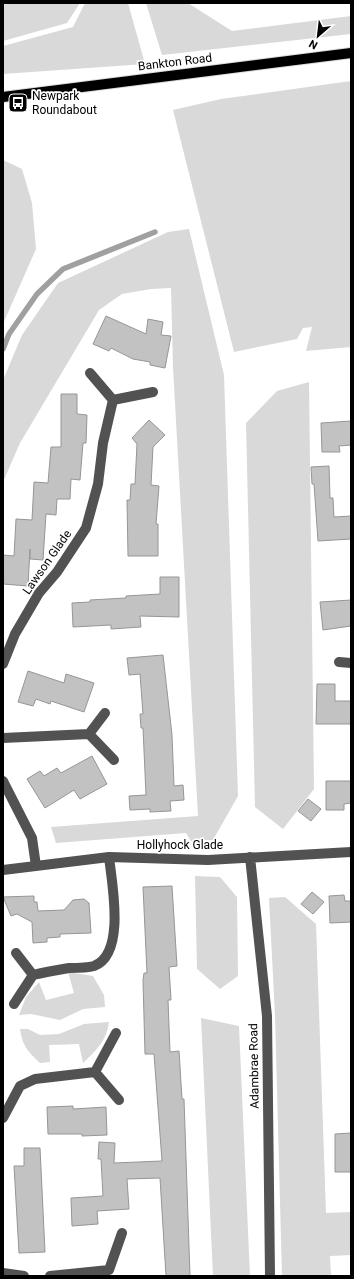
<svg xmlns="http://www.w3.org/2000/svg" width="354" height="1279" font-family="Roboto,sans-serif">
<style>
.green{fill:#d9d9d9}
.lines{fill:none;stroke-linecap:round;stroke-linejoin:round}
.stream{stroke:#a0a0a0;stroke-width:5.5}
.building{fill:#c2c2c2;stroke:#969696}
.major-casing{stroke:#dbdbdb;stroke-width:12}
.minor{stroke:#525252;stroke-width:10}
.major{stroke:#000;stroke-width:10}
.labels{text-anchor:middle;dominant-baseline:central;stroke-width:3.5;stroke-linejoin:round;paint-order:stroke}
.street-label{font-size:12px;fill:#000;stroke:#fff}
.poi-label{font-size:12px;fill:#000;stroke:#fff;text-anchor:start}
</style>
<rect width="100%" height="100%" fill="#fff"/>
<path class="green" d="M3 3H80L67 23 3 41Z
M85 3H128L145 64 3 74V46L73 27Z
M146 3H188L232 31 351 16V34L162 55Z
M351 81V347L306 351 312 327 303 328 297 339 234 352 173 110 221 99Z
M3 160 22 169 32 203 36 249 3 324Z
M189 229 224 375 238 796 213 840 191 841 186 833 56 843 51 827 198 816 173 367 171 288 151 289 122 294 99 310 20 443 3 482V380L22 335 58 283 168 232Z
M309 382 314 789 283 829 255 807 246 423 277 391Z
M195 876 220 877 237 897 238 976 220 989 197 969Z
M285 897 316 924 326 1213 351 1212V1255L330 1256 331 1276H282L275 1015 269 898Z
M68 972 93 976 104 995 105 1007 83 1009 60 1020 31 1014 19 1015 26 997 39 982 46 1000 74 993Z
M201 1018 239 1026 250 1276H213Z
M109 1022C107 1040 96 1051 83 1063L79 1044 49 1045 50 1062 40 1063C28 1052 22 1045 20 1029H28L40 1035 59 1034 84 1024Z"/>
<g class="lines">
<path class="stream" d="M3 349 9 334 37 294 63 269 155 232"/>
</g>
<path class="building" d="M106 316 146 334 148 319 163 322 161 335 171 336 165 368 150 365V362L133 359 111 348 109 351 93 344Z
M61 394H77V414L87 415 86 443H83L80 480 71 479 70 499H57L56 515 46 514 43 560 30 559V549L28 586 3 584V555L14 556 16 519 32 520 34 482 48 483 51 447H61Z
M149 420 165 435 153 447 151 485 159 486 156 524H158V556H128L127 500H130L131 484H135L137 444 132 438Z
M351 421V445L339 446 340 452H322L321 423Z
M329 466 330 498H333L334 517 351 516V539L318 541 314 484H312L311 467Z
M160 577H179V617L140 616 141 627 111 629V625L73 627 72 603 90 602V600L126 598V596L160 594Z
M351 600V626L323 630 320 602Z
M163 655 172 735 174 786 183 785 184 800 170 801 171 811 150 812V809L130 810 129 796 146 795 143 728H141L140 714H143L140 674 129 675 127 658Z
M28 671 64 683 66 674 94 683 84 712 51 701 50 704 36 699 33 706 18 702Z
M317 684H335V701H351V724H316Z
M92 756 107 784 80 799 74 790 45 808 27 779 40 771 44 776 57 768 61 773Z
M326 781H351V803L344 804V810H326Z
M308 799 321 809 311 821 298 811Z
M172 886 177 966 169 967 171 1000H168L170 1052 179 1051 182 1099H184L190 1276H166L160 1178 127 1179 129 1209 97 1211 98 1224 72 1226 71 1198 103 1196 101 1159H98L99 1142 115 1143 114 1163 162 1161 154 1054H145L143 980 144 973H147L143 887Z
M312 892 324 902 313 914 301 904Z
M344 895 345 901H351V922L330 923 329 896Z
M34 896V902H37L38 911 64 910 73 900 84 899 89 903 91 933 60 934V937L47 938V942L33 943 32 922 17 914 11 916 3 897Z
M73 1106V1109L106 1107 107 1135 82 1136V1134H48L47 1107Z
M351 1133V1172H335V1134Z
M24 1148H40L45 1252 19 1253 14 1166H24Z"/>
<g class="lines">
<g class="major-casing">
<path id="major" d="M3 97 351 53"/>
</g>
<path class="minor" d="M113 400 153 392
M339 662 351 663
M3 664 15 634 39 593 57 572 86 528 98 484 103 443 113 400 90 373
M89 734 114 760
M3 738 89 734 105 713
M3 781 32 838 36 866
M250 857 267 1016 270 1276
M3 870 109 857 208 860 351 852
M16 953 33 975
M14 1004 33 975C45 972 57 970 69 968 76 968 87 968 94 966 126 954 112 884 109 857
M95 1072 116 1033
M3 1118 20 1086 35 1079 95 1072 119 1100
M3 1273 24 1276
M50 1276 109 1270 122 1233"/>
<use href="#major" class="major"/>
</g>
<defs>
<g id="bus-square" transform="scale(1)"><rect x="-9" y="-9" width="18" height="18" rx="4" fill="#000" stroke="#fff"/><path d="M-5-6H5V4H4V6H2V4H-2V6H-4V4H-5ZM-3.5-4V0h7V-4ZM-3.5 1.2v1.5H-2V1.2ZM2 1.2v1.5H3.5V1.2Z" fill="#fff"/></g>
</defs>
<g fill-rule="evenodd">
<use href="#bus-square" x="18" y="103"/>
</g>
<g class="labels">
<g class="street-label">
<text transform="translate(175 62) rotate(-7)">Bankton Road</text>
<text transform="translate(47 562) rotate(-55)">Lawson Glade</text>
<text x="180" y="845">Hollyhock Glade</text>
<text transform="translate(254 1066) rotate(-91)">Adambrae Road</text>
</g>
<g class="poi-label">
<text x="32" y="96">Newpark<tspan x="32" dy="14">Roundabout</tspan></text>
</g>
</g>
<rect width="354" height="1279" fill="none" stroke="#000000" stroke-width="8"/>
<g transform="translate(318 36) rotate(208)" stroke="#ffffff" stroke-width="3" paint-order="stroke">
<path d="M0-3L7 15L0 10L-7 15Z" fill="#000000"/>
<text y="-6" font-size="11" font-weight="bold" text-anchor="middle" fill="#000000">N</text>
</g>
</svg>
